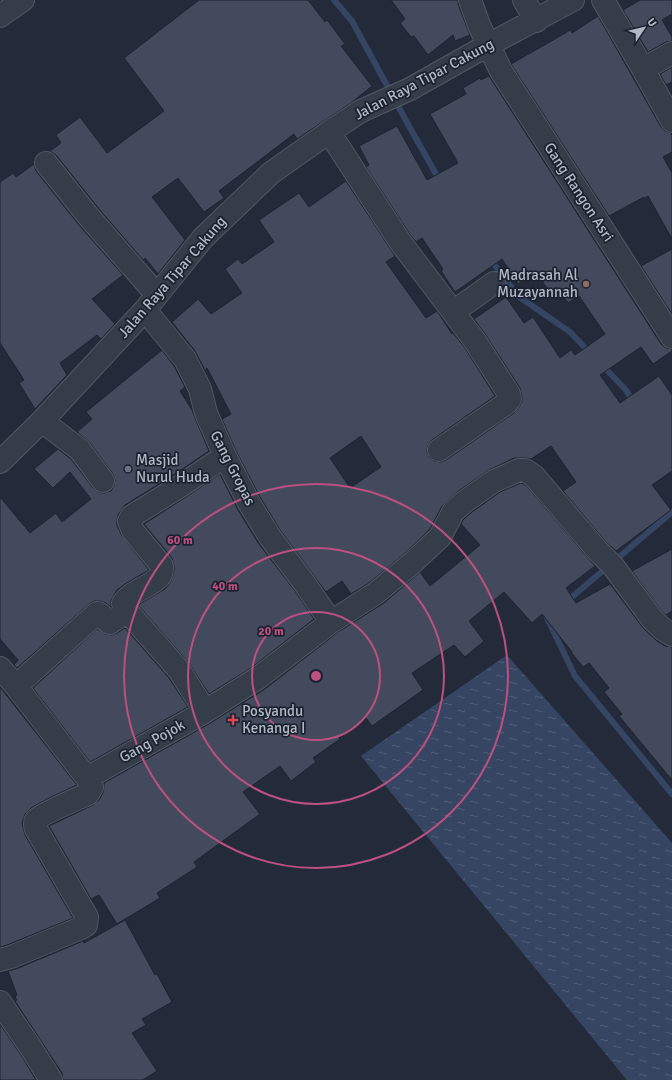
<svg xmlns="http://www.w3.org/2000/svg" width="672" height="1080" font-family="Signika,sans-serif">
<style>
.water{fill:url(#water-ripples)}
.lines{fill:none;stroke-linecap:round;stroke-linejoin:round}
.stream{stroke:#364561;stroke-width:6}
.building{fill:#424a5c;stroke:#1d2431;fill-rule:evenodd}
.minor-casing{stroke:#515865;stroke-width:24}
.minor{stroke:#363d4a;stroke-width:22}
.ring{fill:none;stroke:#bc5080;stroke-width:2}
.education-dot{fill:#8d6e63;stroke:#1b222f;stroke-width:1.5}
.worship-dot{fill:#6b7280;stroke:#1b222f;stroke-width:1.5}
.health-dot{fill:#e0444e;stroke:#1b222f;stroke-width:1.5}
.labels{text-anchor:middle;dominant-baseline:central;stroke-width:3.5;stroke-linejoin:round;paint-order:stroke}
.street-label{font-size:15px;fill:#b1b8c6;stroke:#1b222f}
.poi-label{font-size:15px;fill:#b1b8c6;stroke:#1b222f;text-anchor:start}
.centre{fill:#bc5080;stroke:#1b222f;stroke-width:2}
.ring-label{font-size:12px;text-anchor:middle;font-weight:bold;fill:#bc5080;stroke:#1b222f;stroke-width:3.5;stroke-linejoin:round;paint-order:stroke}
</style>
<defs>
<pattern id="water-ripples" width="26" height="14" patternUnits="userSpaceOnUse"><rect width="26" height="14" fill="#364561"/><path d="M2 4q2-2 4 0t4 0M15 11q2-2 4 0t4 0" fill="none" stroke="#515e76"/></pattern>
</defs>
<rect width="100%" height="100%" fill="#232b3a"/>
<path class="water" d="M507 655 672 843V1080H627L361 756Z"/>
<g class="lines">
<path class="stream" d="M334 0 352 21 410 128 440 181
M490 259 518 296 570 332 590 353
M602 365 625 389 634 402
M566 602 672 512
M547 618 575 676 672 794"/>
</g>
<path class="building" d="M199 0H308L325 22 327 20 345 44 341 46 372 86 351 103 297 139 294 134 219 191 224 198 204 212 178 178 152 197 185 240 158 274 145 258 143 260 99 209 56 155 50 151 61 143 56 135 80 117 107 153 164 111 124 58Z
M391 0H458V4L470 35 455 41 453 35 428 55 414 36 411 37 400 23 405 19Z
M640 0H672V14L662 20 672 37V41L666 42 648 52 623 10Z
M598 16 661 127 665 131 671 133 672 135V152L663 157 672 173V239L648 196 645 198 644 197 609 216 511 64 555 39 570 30 572 33Z
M672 67V82L666 85 660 74Z
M489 76 661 344 666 348 672 349V351L653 364 641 347 600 375 620 403 659 376 672 395V471L652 485 671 510 616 551 606 542 563 491 576 482 551 446 531 459 525 458H514L489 470 457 492 442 506 430 529 403 555 369 583 351 594 342 581 326 592 280 530 260 497 236 451 222 419 231 414 207 368 205 370 195 351 172 322 198 299 211 314 242 293 225 269 238 259 242 264 274 242 259 220 299 193 309 207 346 181 395 256 386 262 426 318 437 311 452 334 453 333 465 348 495 396 432 440 428 445 427 451 429 457 434 461 440 462 446 460 514 413 520 406 522 401V397L520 388 485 334 474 319 506 297 524 323 533 317 560 358 571 350 575 355 605 334 579 296 568 303 558 289 551 294 536 272 518 284 502 259 455 292 441 271 443 269 422 238 416 242 411 236 366 167 369 165 359 146 397 126 427 180 458 163 430 114 466 94 463 88 480 78 481 80ZM361 436 381 467 350 488 330 458Z
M34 164 36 171 79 225 123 275 92 299 115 324 101 339 97 335 60 363 67 375 35 409 19 383 24 380 0 343V182L13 173 16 177Z
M672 249V314L641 266Z
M162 350 174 366 185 387 180 391 192 410 195 418 209 451 175 474 125 505 118 515 117 520V525L122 536 149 570 125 584 117 590 111 600V607L106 603 100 601H94L89 604 17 668 14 665 18 660 0 639V497L30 533 56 513 62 522 91 499 70 472 53 488 34 469 58 449 71 459 93 488 98 492 104 493 111 491 114 486 115 480 113 474 90 443 77 432 92 419 86 412Z
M220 474 238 510 259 544 295 591 314 619 251 668 209 694 188 662 138 605 165 589 171 581 174 571V566L172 558 144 524 189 495Z
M521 483 526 485 588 558 595 566 566 588 576 603 610 584 644 629 657 641 665 646 672 647V780L619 716 622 714 604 692 609 688 589 663 583 667 571 652H572L542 614 532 623 504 592 469 621 484 641 465 657 454 645 412 673 423 690 372 726 366 718 339 738 340 739 313 758 316 762 291 781 280 766 243 792 260 814 194 862 197 867 157 893 160 898 117 924 99 895 91 899 49 826 93 805 99 800 103 793 104 787V783L207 725 265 689 338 632 384 603 420 572 430 586 480 545 461 524 463 520 472 512 500 492Z
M672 549V611L666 615 662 612 632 571Z
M125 628 169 678 188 707 90 762 33 688 97 629 105 634 111 635 117 633Z
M0 687 77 785 47 799 31 808 25 814 22 823 25 835 73 918 7 945 0 947Z
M125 920 155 975 157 974 172 1002 142 1019 146 1025 132 1033 157 1071 143 1080H63L62 1073 15 1001 17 1000 15 997 17 995 8 971 16 969 83 941 84 943Z
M0 1024 21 1055 36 1080H0Z"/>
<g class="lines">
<g class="minor-casing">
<path id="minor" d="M470 0 479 25 501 71 672 337
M524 0 536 21
M603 0 643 69 672 121
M0 16 23 0
M643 69 672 53
M329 132 401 243 475 341 509 394 510 399 507 403 439 450
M46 163 89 217 157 295
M145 310 185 359 200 389 206 413 225 456 249 503 270 537 305 584 331 622
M453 312 494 283
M42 421 80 450 103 481
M0 462 42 421 145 310 203 238 271 173 329 132 361 111 410 89 488 45 573 0
M0 668 16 686 87 778 201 714 258 678 331 622 376 593 411 564 440 537 453 512 464 502 494 481 519 470H525L534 476 597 550 613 566 653 620 664 630 672 635
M16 686 97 613C104 614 104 621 110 623L127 611
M205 711 179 670 127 611 124 608 123 603C132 590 151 587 160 576 162 573 162 570 162 566L133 531 129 521 132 516 182 485 225 456
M0 960 11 957 81 928 86 925 87 917 36 829C35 826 34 823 36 820 41 814 79 798 88 794L92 787 87 778
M0 1002 31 1048 51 1080"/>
</g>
<use href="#minor" class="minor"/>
</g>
<g class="ring">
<circle cx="316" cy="676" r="64"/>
<circle cx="316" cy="676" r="128"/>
<circle cx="316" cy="676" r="192"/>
</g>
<circle class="education-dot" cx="586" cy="284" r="4"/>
<circle class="worship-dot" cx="128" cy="469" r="4"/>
<path class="health-dot" d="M231 714h4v4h4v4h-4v4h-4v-4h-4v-4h4z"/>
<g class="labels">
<g class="street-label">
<text transform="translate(424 79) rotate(-28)">Jalan Raya Tipar Cakung</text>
<text transform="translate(579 192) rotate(57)">Gang Rangon Asri</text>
<text transform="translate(172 277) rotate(-49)">Jalan Raya Tipar Cakung</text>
<text transform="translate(233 468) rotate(63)">Gang Gropas</text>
<text transform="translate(152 741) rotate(-29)">Gang Pojok</text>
</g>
<g class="poi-label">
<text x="578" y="275" text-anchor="end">Madrasah Al<tspan x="578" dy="17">Muzayannah</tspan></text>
<text x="136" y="460">Masjid<tspan x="136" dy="17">Nurul Huda</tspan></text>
<text x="242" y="711">Posyandu<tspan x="242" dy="17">Kenanga I</tspan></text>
</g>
</g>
<circle cx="316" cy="676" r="6" class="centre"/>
<g class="ring-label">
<text x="180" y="544">60 m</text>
<text x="225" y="590">40 m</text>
<text x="271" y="635">20 m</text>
</g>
<g transform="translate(644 28) rotate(55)" stroke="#1b222f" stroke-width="3" paint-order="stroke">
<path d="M0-3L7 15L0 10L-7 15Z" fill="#b1b8c6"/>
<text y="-6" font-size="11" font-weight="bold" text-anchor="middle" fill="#b1b8c6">U</text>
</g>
</svg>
